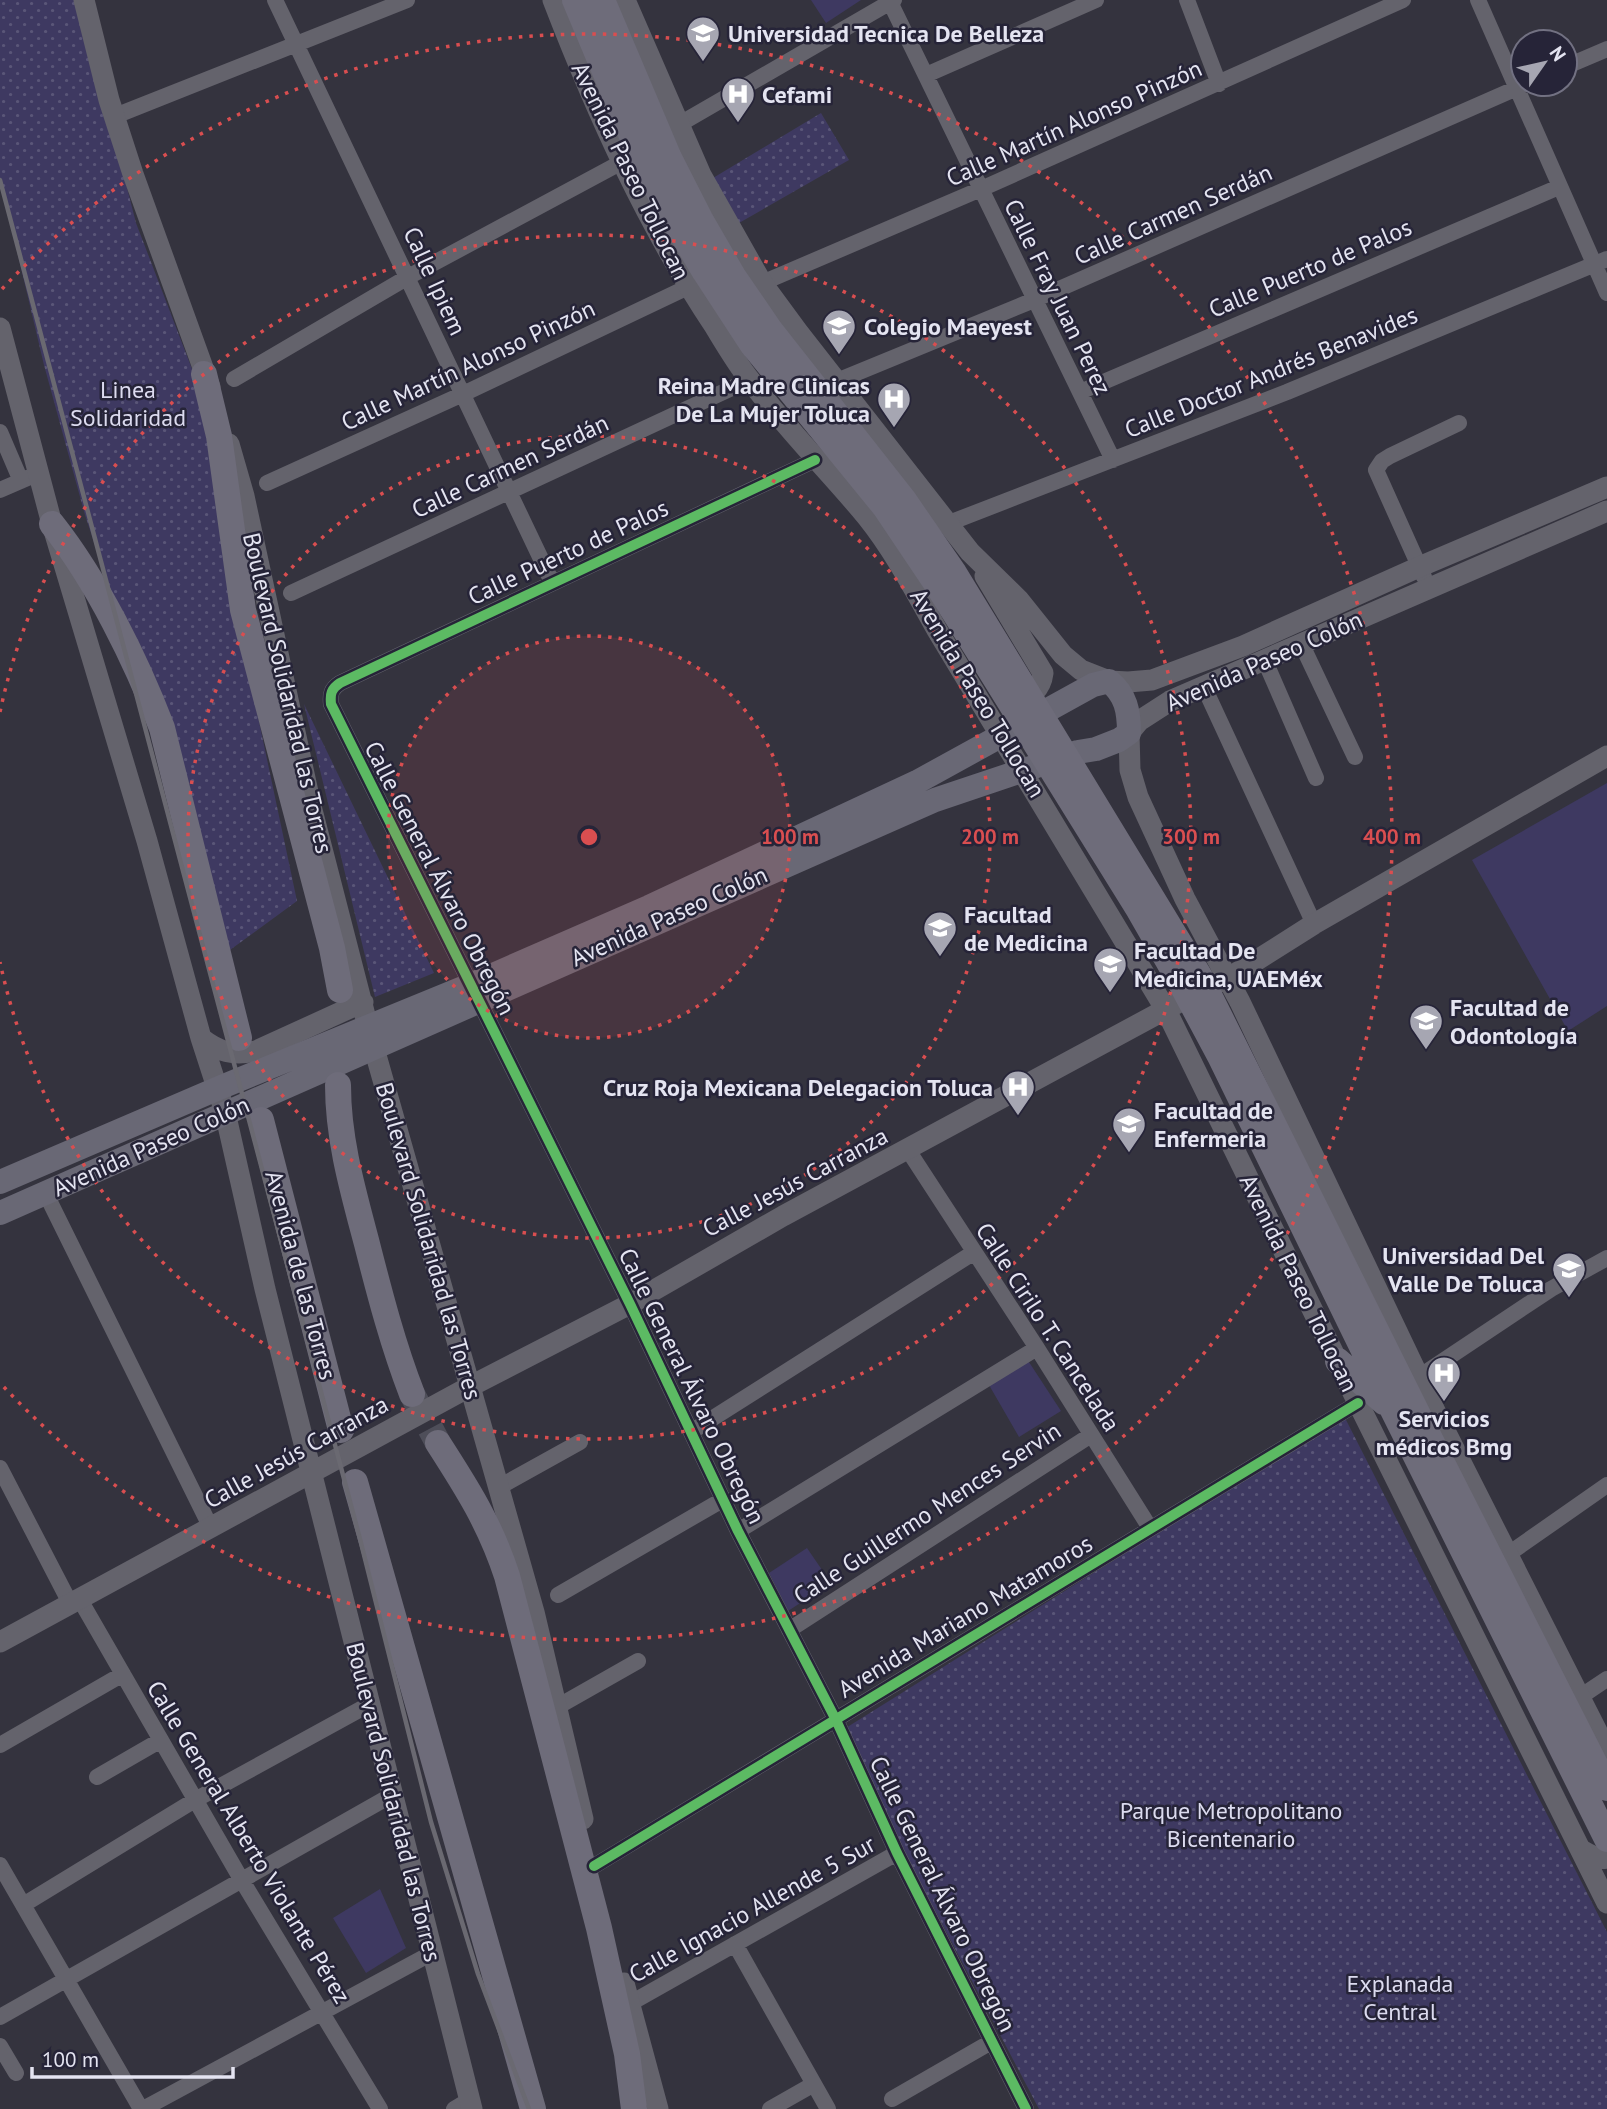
<svg xmlns="http://www.w3.org/2000/svg" width="1607" height="2109" font-family="'PT Sans',sans-serif">
<style>
.grass{fill:#3e3961}
.park{fill:url(#park-dots)}
.lines{fill:none;stroke-linecap:round;stroke-linejoin:round}
.trunk-tunnel{stroke:#4e4e59;stroke-width:26;stroke-dasharray:26 13;stroke-linecap:butt}
.minor{stroke:#64636c;stroke-width:16}
.secondary{stroke:#64636c;stroke-width:21}
.primary{stroke:#696875;stroke-width:24}
.trunk{stroke:#6e6c7a;stroke-width:26}
.rail{stroke:#6a6971;stroke-width:4.5}
.cycleway-casing{stroke:#262438;stroke-width:15}
.cycleway{stroke:#5cba63;stroke-width:10}
.ring{fill:none;stroke:#d94e50;stroke-width:3.5;stroke-dasharray:3.5 7}
.labels{text-anchor:middle;dominant-baseline:central;stroke-width:5;stroke-linejoin:round;paint-order:stroke}
.poi-label{font-size:24px;font-weight:bold;fill:#e4e4f1;stroke:#262438;text-anchor:start}
.street-label{font-size:24px;fill:#e4e4f1;stroke:#262438}
.park-label{font-size:24px;fill:#dcdbef;stroke:#262438}
.centre{fill:#d94e50;stroke:#262438;stroke-width:3.5}
.ring-label{font-size:21px;text-anchor:middle;font-weight:bold;fill:#d94e50;stroke:#262438;stroke-width:5;stroke-linejoin:round;paint-order:stroke}
</style>
<defs>
<pattern id="park-dots" width="8" height="8" patternUnits="userSpaceOnUse" patternTransform="scale(1.75)"><rect width="8" height="8" fill="#3e3961"/><path d="M2 2h.1M6 6h.1" fill="none" stroke="#5a5678" stroke-width="1.8" stroke-linecap="round"/></pattern>
</defs>
<rect width="100%" height="100%" fill="#34333e"/>
<path class="grass" d="M811 0H861L826 23Z
M1607 783V1006L1568 1031 1472 860Z
M1027 1359 1061 1411 1019 1437 989 1385Z
M807 1548 831 1583 788 1611 769 1573Z
M380 1889 406 1948 366 1973 333 1918Z"/>
<path class="park" d="M0 0H79L136 223 197 382 212 456 221 542 297 901 230 950 85 515 44 365 0 179Z
M821 113 849 160 739 223 713 178Z
M304 704 434 973 375 997Z
M1344 1416 1607 1932V2109H1039L841 1731Z"/>
<g class="lines">
<path class="trunk-tunnel" d="M412 1394 438 1443"/>
<path class="minor" d="M275 0 552 582
M1187 0 1219 84
M1478 0 1607 293
M890 2 1113 460
M1565 67 1607 49
M926 75 1096 0
M115 116 407 0
M678 125 894 0
M762 283 981 189 1403 0
M234 379 408 277 622 162
M837 381 1034 300 1526 84
M1080 392 1559 187
M0 432 21 481
M815 460 340 683C331 689 330 694 331 704L630 1304 738 1531 836 1720 897 1853 1026 2109
M267 483 463 394 688 287
M0 490 30 477
M949 523 1287 392 1607 259
M1424 577 1376 470 1382 461 1390 456 1459 423
M291 593 749 380
M1301 643 1355 757
M1265 661 1316 778
M1204 687 1314 924
M908 1150 1037 1348 1150 1528
M46 1194 211 1528
M1419 1377 1551 1289 1607 1258
M691 1432 973 1253
M0 1468 70 1603
M499 1487 580 1442
M738 1531 1037 1348
M1507 1555 1607 1485
M558 1595 724 1499
M79 1598 241 1879 380 2109
M789 1630 1091 1435
M1580 1697 1607 1679
M557 1707 638 1661
M0 1745 123 1674
M97 1777 161 1740
M0 1865 141 2109
M594 1866 1358 1403
M23 1905 195 1800 370 1704
M735 1944 828 2109
M629 2004 897 1853
M0 2017 392 1795
M0 2046 16 2073
M892 2099 991 2042
M143 2109 432 1953
M454 2109 469 2100
M770 2109 814 2084"/>
<path class="secondary" d="M84 0 109 100 133 174 210 387
M553 0C597 114 647 225 715 327 726 345 737 364 750 380 786 429 829 471 867 517 895 552 915 591 937 630L1166 1010 1358 1403 1607 1903
M625 0 701 175 762 283 798 332 970 552 1019 600 1063 655 1081 670 1109 681 1128 682 1152 680 1243 646 1419 567 1607 487
M0 328 52 524 147 841 201 1038 225 1112 265 1289 472 2109
M229 444 244 496 311 806 368 1027 534 1612 583 1819
M1607 511 1170 701 1139 721 1129 733 1130 770 1138 797 1185 899 1240 1002 1434 1409 1607 1751
M985 576 1043 673C1041 690 1030 697 1016 704
M201 1038C219 1052 233 1056 256 1051L363 1002
M0 1642 469 1387 630 1304 783 1216 1211 985 1227 979 1314 924 1607 756
M1580 1849C1588 1854 1597 1860 1607 1858
M624 1983 658 2109"/>
<path class="primary" d="M0 1182 219 1088 470 985 649 907 917 782 1093 685 1109 681C1126 695 1129 711 1129 733L1119 740 1096 749 1078 752 935 800 0 1213"/>
<path class="trunk" d="M575 0 637 148 667 208 705 272 752 344 885 507 936 583 1139 910 1182 985 1220 1056 1393 1410 1607 1839
M602 0 669 158 700 219 733 276 770 330 903 499 954 573 1200 977 1435 1449 1607 1788
M204 374 219 436 243 610 332 948 340 990
M52 524C97 581 136 660 162 728L239 1038
M338 1085C338 1140 353 1191 367 1244 380 1295 393 1345 412 1394
M261 1120 341 1430
M1338 1361 1384 1402
M438 1443C467 1488 490 1524 507 1576L599 1928 627 2054 634 2109
M355 1482 533 2109"/>
<path class="rail" d="M0 180 361 1543 431 1822 478 1974 529 2109"/>
<g class="cycleway-casing">
<path id="cycleway" d="M815 460 340 683C331 689 330 694 331 704L630 1304 738 1531 836 1720 897 1853 1026 2109
M594 1866 1358 1403"/>
</g>
<use href="#cycleway" class="cycleway"/>
</g>
<circle cx="589" cy="837" r="201" fill="#d94e50" fill-opacity=".12"/>
<g class="ring">
<circle cx="589" cy="837" r="201"/>
<circle cx="589" cy="837" r="401"/>
<path d="M0 712A602 602 0 1 1 0 962"/>
<path d="M2 289A803 803 0 1 1 2 1385"/>
</g>
<defs>
<g id="university-pin" transform="scale(1.75)"><path d="M0 17L-7.5 6A9.5 9.5 0 1 1 7.5 6Z" fill="#a6a6b2" stroke="#262438"/><path d="M0-5L7-2L0 1L-7-2ZM-4 1L0 2.5L4 1V4Q0 6-4 4Z" fill="#fff"/></g>
<g id="hospital-pin" transform="scale(1.75)"><path d="M0 17L-7.5 6A9.5 9.5 0 1 1 7.5 6Z" fill="#a6a6b2" stroke="#262438"/><path d="M-5-5h3v3.5h4V-5h3V5h-3V1.5h-4V5h-3Z" fill="#fff"/></g>
</defs>
<g fill-rule="evenodd">
<use href="#university-pin" x="703" y="33"/>
<use href="#hospital-pin" x="738" y="94"/>
<use href="#university-pin" x="839" y="326"/>
<use href="#hospital-pin" x="894" y="399"/>
<use href="#university-pin" x="940" y="928"/>
<use href="#university-pin" x="1110" y="964"/>
<use href="#university-pin" x="1426" y="1021"/>
<use href="#hospital-pin" x="1018" y="1087"/>
<use href="#university-pin" x="1129" y="1124"/>
<use href="#university-pin" x="1569" y="1269"/>
<use href="#hospital-pin" x="1444" y="1373"/>
</g>
<g class="labels">
<g class="poi-label">
<text x="728" y="33">Universidad Tecnica De Belleza</text>
<text x="762" y="94">Cefami</text>
<text x="864" y="326">Colegio Maeyest</text>
<text x="870" y="385" text-anchor="end">Reina Madre Clinicas<tspan x="870" dy="28">De La Mujer Toluca</tspan></text>
<text x="964" y="914">Facultad<tspan x="964" dy="28">de Medicina</tspan></text>
<text x="1134" y="950">Facultad De<tspan x="1134" dy="28">Medicina, UAEMéx</tspan></text>
<text x="1450" y="1007">Facultad de<tspan x="1450" dy="28">Odontología</tspan></text>
<text x="993" y="1087" text-anchor="end">Cruz Roja Mexicana Delegacion Toluca</text>
<text x="1154" y="1110">Facultad de<tspan x="1154" dy="28">Enfermeria</tspan></text>
<text x="1544" y="1255" text-anchor="end">Universidad Del<tspan x="1544" dy="28">Valle De Toluca</tspan></text>
<text x="1444" y="1418" text-anchor="middle">Servicios<tspan x="1444" dy="28">médicos Bmg</tspan></text>
</g>
<g class="street-label">
<text transform="translate(1074 123) rotate(-24)">Calle Martín Alonso Pinzón</text>
<text transform="translate(631 171) rotate(64)">Avenida Paseo Tollocan</text>
<text transform="translate(1173 214) rotate(-24)">Calle Carmen Serdán</text>
<text transform="translate(1310 268) rotate(-23)">Calle Puerto de Palos</text>
<text transform="translate(435 281) rotate(65)">Calle Ipiem</text>
<text transform="translate(1058 297) rotate(64)">Calle Fray Juan Perez</text>
<text transform="translate(468 365) rotate(-25)">Calle Martín Alonso Pinzón</text>
<text transform="translate(1271 372) rotate(-22)">Calle Doctor Andrés Benavides</text>
<text transform="translate(510 466) rotate(-25)">Calle Carmen Serdán</text>
<text transform="translate(568 552) rotate(-25)">Calle Puerto de Palos</text>
<text transform="translate(1264 661) rotate(-24)">Avenida Paseo Colón</text>
<text transform="translate(288 693) rotate(77)">Boulevard Solidaridad las Torres</text>
<text transform="translate(978 693) rotate(59)">Avenida Paseo Tollocan</text>
<text transform="translate(440 878) rotate(63)">Calle General Álvaro Obregón</text>
<text transform="translate(669 916) rotate(-24)">Avenida Paseo Colón</text>
<text transform="translate(151 1146) rotate(-24)">Avenida Paseo Colón</text>
<text transform="translate(795 1182) rotate(-28)">Calle Jesús Carranza</text>
<text transform="translate(429 1241) rotate(74)">Boulevard Solidaridad las Torres</text>
<text transform="translate(301 1275) rotate(75)">Avenida de las Torres</text>
<text transform="translate(1299 1283) rotate(64)">Avenida Paseo Tollocan</text>
<text transform="translate(1048 1327) rotate(57)">Calle Cirilo T. Cancelada</text>
<text transform="translate(692 1386) rotate(64)">Calle General Álvaro Obregón</text>
<text transform="translate(296 1452) rotate(-29)">Calle Jesús Carranza</text>
<text transform="translate(927 1513) rotate(-33)">Calle Guillermo Mences Servin</text>
<text transform="translate(965 1616) rotate(-31)">Avenida Mariano Matamoros</text>
<text transform="translate(394 1802) rotate(76)">Boulevard Solidaridad las Torres</text>
<text transform="translate(249 1842) rotate(59)">Calle General Alberto Violante Pérez</text>
<text transform="translate(943 1894) rotate(64)">Calle General Álvaro Obregón</text>
<text transform="translate(752 1909) rotate(-29)">Calle Ignacio Allende 5 Sur</text>
</g>
<g class="park-label">
<text x="128" y="389">Linea<tspan x="128" dy="28">Solidaridad</tspan></text>
<text x="1231" y="1810">Parque Metropolitano<tspan x="1231" dy="28">Bicentenario</tspan></text>
<text x="1400" y="1983">Explanada<tspan x="1400" dy="28">Central</tspan></text>
</g>
</g>
<circle cx="589" cy="837" r="10" class="centre"/>
<g class="ring-label">
<text x="790" y="844">100 m</text>
<text x="990" y="844">200 m</text>
<text x="1191" y="844">300 m</text>
<text x="1392" y="844">400 m</text>
</g>
<g transform="translate(1544 63) rotate(56)"><circle r="33" fill="#262438" stroke="#727182" stroke-width="2"/>
<path d="M0-5L12 26L0 18L-12 26Z" fill="#a6a6b2"/>
<text y="-10" font-size="19" font-weight="bold" text-anchor="middle" fill="#e4e4f1">N</text>
</g>
<path d="M32 2067v10h201v-10" fill="none" stroke="#e4e4f1" stroke-width="3.5"/>
<text x="42" y="2067" font-size="21" fill="#e4e4f1" stroke="#262438" stroke-width="5" paint-order="stroke">100 m</text>
</svg>
